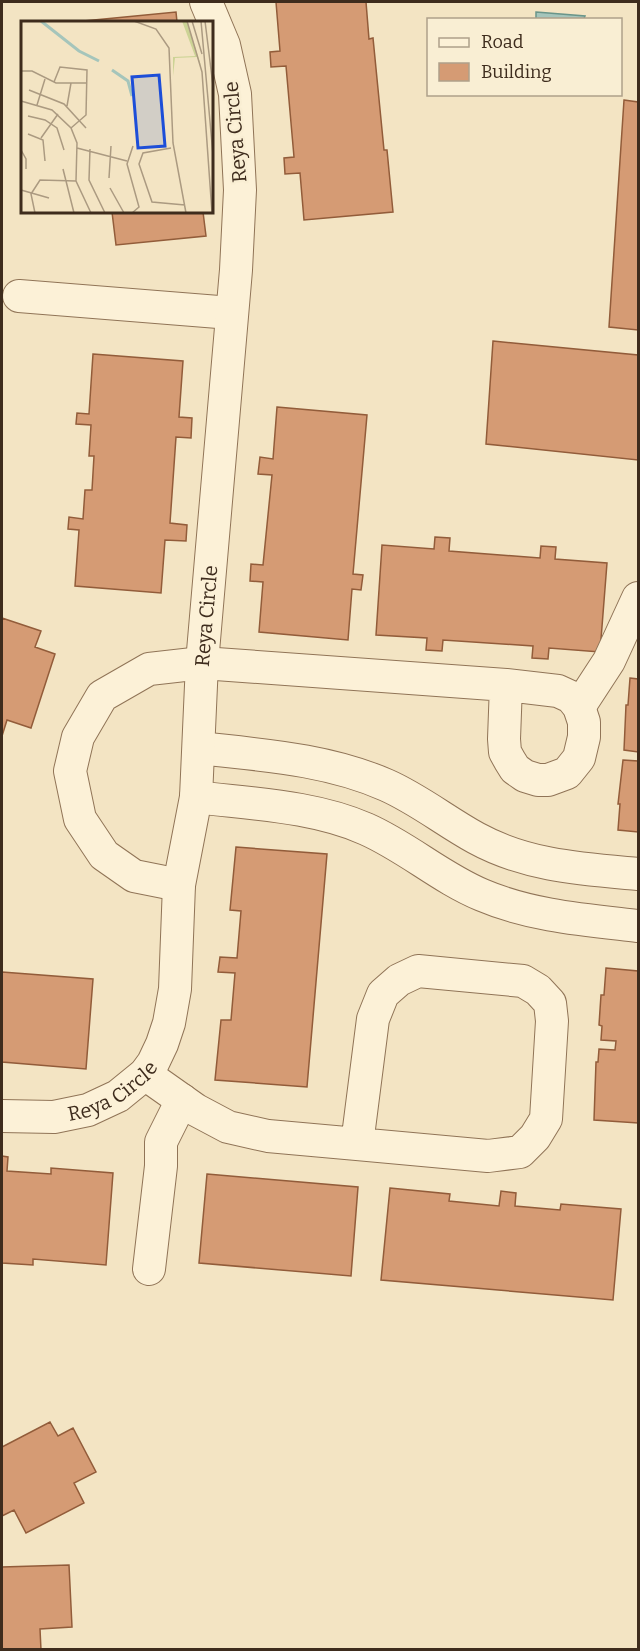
<svg xmlns="http://www.w3.org/2000/svg" width="640" height="1651" font-family="Bitter,serif">
<style>
.water{fill:#a5c5bb;stroke:#6a958a;stroke-width:1.5}
.building{fill:#d59b74;stroke:#925c3a;stroke-width:1.5}
.lines{fill:none;stroke-linecap:round;stroke-linejoin:round}
.minor-casing{stroke:#907457;stroke-width:34}
.minor{stroke:#fcf1d7;stroke-width:32}
.labels{text-anchor:middle;dominant-baseline:central;stroke-width:5;stroke-linejoin:round;paint-order:stroke}
.street-label{font-size:20px;fill:#3e2c1d;stroke:#f9eed3}
.inset-river{fill:none;stroke:#a5c5bb;stroke-width:3}
.inset-road{fill:none;stroke:#ab9a81;stroke-width:1.5}
.view{fill:#1d4ed8;fill-opacity:0.15;stroke:#1d4ed8;stroke-width:3}
.inset-edge{fill:none;stroke:#3e2c1d;stroke-width:3}
</style>
<rect width="100%" height="100%" fill="#f3e4c3"/>
<path class="water" d="M536 12 585 16 584 19H536Z"/>
<path class="building" d="M276 2H366L369 39 373 38 384 150H387L393 212 304 220 300 173 285 174 284 158 294 157 286 66 271 67 270 52 280 51Z
M176 12 177 22H84V21Z
M624 100 638 102V330L609 327Z
M112 212H203L206 236 116 245Z
M493 341 638 355V460L486 444Z
M93 354 183 361 179 417 192 418 191 438 176 437 170 523 187 525 186 541 165 540 161 593 75 586 79 530 68 529 69 517 83 519 85 490H92L94 456H89L91 425 76 424 77 413 89 414Z
M277 407 367 415 353 574 363 575 361 590 352 589 348 640 259 632 263 582 250 581 251 564 263 565 272 475 258 474 260 457 273 459Z
M435 537 450 538 449 551 540 558 541 546 556 547 555 559 607 563 600 652 549 648 548 659 532 658 533 646 443 640 442 651 426 650 427 638 376 635 382 545 434 549Z
M2 618 41 631 35 647 55 654 31 728 7 720 2 736Z
M630 678 638 679V752L624 750 626 705H628Z
M623 760 638 761V832L618 830 620 804H618Z
M236 847 327 854 307 1087 215 1080 221 1020H231L235 973 218 972 220 957 237 958 241 911 230 910Z
M606 968 638 971V1123L594 1120 596 1062H598L599 1049 615 1050 616 1041 601 1040 602 1026 599 1025 601 995H604Z
M2 972 93 979 86 1069 2 1062Z
M2 1156 8 1157 7 1171 51 1174V1168L113 1173 106 1265 33 1259V1265L2 1263Z
M207 1174 358 1187 351 1276 199 1263Z
M390 1188 450 1194 449 1201 499 1206 501 1191 516 1193 515 1206 560 1210 561 1204 621 1209 613 1300 381 1280Z
M50 1422 58 1436 73 1428 96 1472 74 1483 84 1503 26 1533 14 1510 2 1516V1447Z
M69 1565 72 1627 40 1629 41 1650H2V1567Z"/>
<g class="lines">
<g class="minor-casing">
<g id="minor">
<path d="M19 296 231 313"/>
<path d="M579 707 609 661 638 598"/>
<path d="M199 748C262 755 327 759 386 785 418 799 445 821 476 838 527 866 582 869 638 874"/>
<path d="M196 797C252 804 314 806 366 829 407 847 441 878 482 895 531 916 586 920 638 926"/>
<path d="M179 885 134 876 104 855 80 819 70 771 78 737 102 696 149 669 202 663 506 685 558 691 571 697 579 707 584 722V737L579 758 567 773 548 780H538L525 776 515 769 510 761 505 752 504 739 506 685"/>
<path d="M145 1074 196 1110 228 1127 268 1136 357 1144 488 1156 520 1152 535 1137 546 1119 552 1021 550 1003 538 990 523 981 418 971 399 980 383 994 373 1019 357 1144"/>
<path id="s1" d="M2 1116 54 1117 88 1110 118 1096 145 1074 153 1063 162 1044 169 1023 175 989 179 885 196 797 202 663 236 270 240 190 235 94 224 45 206 2"/>
<path d="M149 1269 161 1166V1142L182 1100"/>
</g>
</g>
<use href="#minor" class="minor"/>
</g>
<g class="labels">
<g class="street-label">
<text transform="translate(235 132) rotate(-95)">Reya Circle</text>
<text stroke="none"><textPath href="#s1" startOffset="621">Reya Circle</textPath></text>
<text stroke="none"><textPath href="#s1" startOffset="117">Reya Circle</textPath></text>
</g>
</g>
<g transform="translate(21 21)">
<rect width="192" height="192" fill="#f3e4c3"/>
<path d="M161 0H166L180 45 176 36 154 37 152 55V36L174 35Z" fill="#ccd395"/>
<path class="inset-river" d="M20 0 58 30 78 40M91 49 107 60 111 75"/>
<path class="inset-road" d="M113 0 135 8 148 27 152 122 165 192M166 0 181 51 191 192M171 0 181 33M180 0 192 134M184 0 192 65M0 50H11L35 62H66M33 61 39 46 66 49 65 94 50 107M8 69 43 83 65 107M0 80 31 89 50 107 56 122 55 160 70 192M16 84 24 58M46 85 50 62M7 95 24 99 36 107 43 129M7 113 22 119 24 140M20 117 37 93M56 127 106 140M150 127 122 132 118 143 131 181 164 184M69 128 68 159 84 192M0 129 5 138V148M42 148 53 192M88 157 90 125M89 167 103 192M0 169 28 177M14 192 10 173 19 159 55 160M111 192 118 186 106 143 112 125"/>
<path class="view" d="M138 54 144 125 117 127 111 56Z"/>
<rect width="192" height="192" class="inset-edge"/>
</g>
<rect width="640" height="1651" fill="none" stroke="#3e2c1d" stroke-width="6"/>
<rect x="427" y="18" width="195" height="78" fill="#f9eed3" stroke="#aea08a" stroke-width="1.5"/>
<rect x="439" y="38" width="30" height="9" fill="#fcf1d7" stroke="#aea08a" stroke-width="1.5"/>
<text x="481" y="48" font-size="18" fill="#3e2c1d">Road</text>
<rect x="439" y="63" width="30" height="18" fill="#d59b74" stroke="#aea08a" stroke-width="1.5"/>
<text x="481" y="78" font-size="18" fill="#3e2c1d">Building</text>
</svg>
